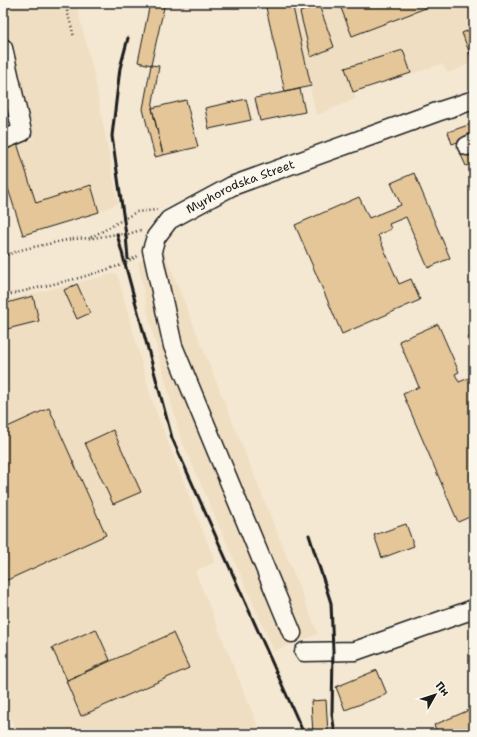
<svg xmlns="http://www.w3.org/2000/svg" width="477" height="737" font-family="'Shantell Sans',sans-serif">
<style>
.built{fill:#efdec1}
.building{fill:#e4c698;stroke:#1c1c1c}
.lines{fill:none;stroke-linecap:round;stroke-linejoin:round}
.minor-casing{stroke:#1c1c1c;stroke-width:21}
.path{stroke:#1c1c1c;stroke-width:2.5;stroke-dasharray:1 3;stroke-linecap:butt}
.minor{stroke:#fbf7ec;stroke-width:18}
.rail{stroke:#1c1c1c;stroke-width:3}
.labels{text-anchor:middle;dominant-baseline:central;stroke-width:3;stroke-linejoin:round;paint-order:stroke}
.street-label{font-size:12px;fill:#1c1c1c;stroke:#fbf7ec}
</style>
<rect width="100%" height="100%" fill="#f4e8d3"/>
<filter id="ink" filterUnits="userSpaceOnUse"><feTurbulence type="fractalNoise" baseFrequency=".025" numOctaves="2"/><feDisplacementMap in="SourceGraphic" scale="8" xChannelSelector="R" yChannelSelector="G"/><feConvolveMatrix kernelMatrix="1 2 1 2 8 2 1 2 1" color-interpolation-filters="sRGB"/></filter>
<g filter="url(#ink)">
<path class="built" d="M3 3H76L94 75 118 203 99 212 23 235 3 173V147L34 138 21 90 3 32Z
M292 3H474V62L448 73 442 64 354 92 356 99 316 115Z
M164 252 318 634 274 651 181 439 149 319 138 262Z
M117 273 152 401 215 562 195 571 261 734H18L3 701V301Z"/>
<path class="building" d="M150 3H165L151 65 138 62Z
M265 3H292L311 86 285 92Z
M339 3H439L352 36Z
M319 5 334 47 311 57 300 12Z
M474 28V62H473L462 33Z
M403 50 411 73 353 92 345 68Z
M151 65 159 66 152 108 163 155 155 157 143 109Z
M300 89 305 112 260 121 255 98Z
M246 99 251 120 209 129 205 108Z
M186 100 198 147 163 155 152 108Z
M474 123V136L452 144 448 132Z
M17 143 36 203 91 185 99 212 23 235 3 173V147Z
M474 150V163L466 166 461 155Z
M414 173 450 258 428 268 406 217 389 224 391 229 378 235 399 284 411 279 420 300 342 334 295 225 359 197 369 218 401 205 391 183Z
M77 284 90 313 77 319 64 290Z
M33 296 39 321 3 330V304Z
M438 324 459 372 455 374 459 382 474 376V515L458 522 403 394 419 387 399 341Z
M474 335V353L467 338Z
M49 408 106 535 3 582V429Z
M113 430 141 492 113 504 85 443Z
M406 524 414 546 382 558 374 535Z
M96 629 110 660 67 680 52 648Z
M173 633 189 668 81 716 66 681Z
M377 670 387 694 345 710 336 687Z
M326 700 328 733 313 734 311 701Z
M474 708V734H438L434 725Z"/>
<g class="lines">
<g class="minor-casing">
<g id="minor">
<path d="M3 48 22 132 3 140"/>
<path d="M467 146 474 143"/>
<path id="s1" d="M292 633 173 346 152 250 156 237 169 220 232 186 437 112 474 100"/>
<path d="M304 652 355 651 474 609"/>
</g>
</g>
<path class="path" d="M65 3 74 37
M91 237 103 231 136 212 157 210
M3 256 24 249 72 239 93 238 117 234 126 235 143 229
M3 296 79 278 125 264 128 261 138 256"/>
<use href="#minor" class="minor"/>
<path class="rail" d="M117 234 172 438 304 734
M128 259 126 235 112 136 120 68 128 38
M309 535 331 603 333 651 332 714 335 734"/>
</g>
</g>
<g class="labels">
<g class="street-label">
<text stroke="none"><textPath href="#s1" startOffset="523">Myrhorodska Street</textPath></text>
</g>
</g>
<rect width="477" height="737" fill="none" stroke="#fbf7ec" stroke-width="16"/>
<rect x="8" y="8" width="461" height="721" fill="none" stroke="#1c1c1c" stroke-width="1.5" filter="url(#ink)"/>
<g transform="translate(435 695) rotate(51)" stroke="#fbf7ec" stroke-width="3" paint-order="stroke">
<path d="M0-3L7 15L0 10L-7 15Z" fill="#1c1c1c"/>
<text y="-6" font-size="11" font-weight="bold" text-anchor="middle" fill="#1c1c1c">Пн</text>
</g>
</svg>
